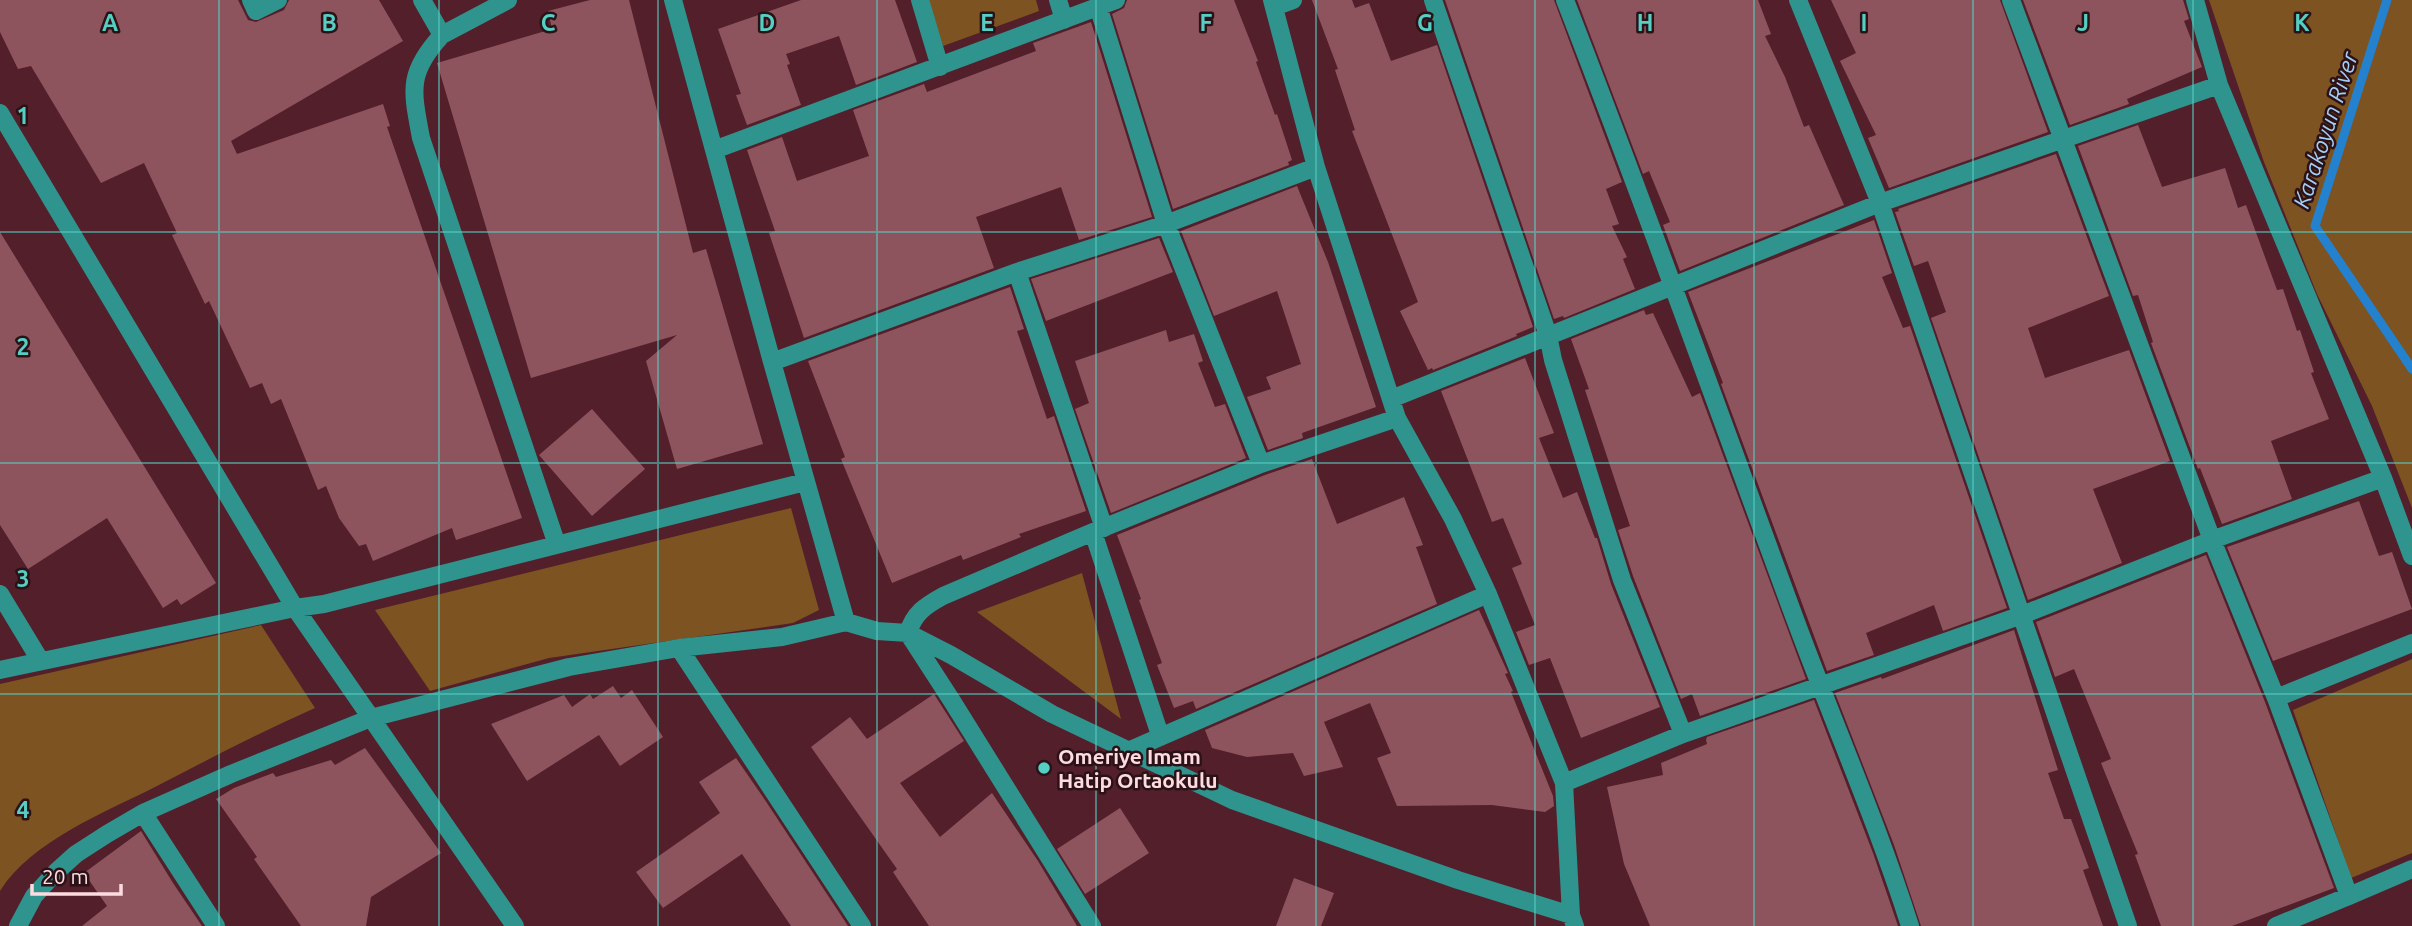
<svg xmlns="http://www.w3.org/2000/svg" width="2412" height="926" font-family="Ubuntu,sans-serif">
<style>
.green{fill:#7d5321}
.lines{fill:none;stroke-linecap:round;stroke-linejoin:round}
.stream{stroke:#2481cd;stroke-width:9}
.building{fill:#8e545e}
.minor{stroke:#2f948d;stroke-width:18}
.grid{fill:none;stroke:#55cec4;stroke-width:2;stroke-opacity:0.55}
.poi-dot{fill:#55cec4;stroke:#2a1217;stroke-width:2.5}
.labels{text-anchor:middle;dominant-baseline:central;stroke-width:5;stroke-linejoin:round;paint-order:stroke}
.poi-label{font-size:21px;font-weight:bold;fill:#fedbe0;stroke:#2a1217;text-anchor:start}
.water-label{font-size:23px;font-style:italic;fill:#a6cdf4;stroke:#2a1217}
.grid-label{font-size:23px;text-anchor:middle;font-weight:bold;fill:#55cec4;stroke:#2a1217;stroke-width:5;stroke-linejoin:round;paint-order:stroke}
</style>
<rect width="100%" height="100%" fill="#531f2b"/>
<path class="green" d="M928 0H1036L1039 11 943 46Z
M2209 0H2412V508L2372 406 2317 294 2264 162Z
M791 508 819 610 793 623 549 658 430 691 375 610Z
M1082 573 1121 719 977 612Z
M261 625 315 708C261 732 209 759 157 786 106 812 31 841 0 891V684Z
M2412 659V853L2351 878 2293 710Z"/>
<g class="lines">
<path class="stream" d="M2387 0 2315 226 2412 369"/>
</g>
<path class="building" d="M0 0H238L248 20 256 22 284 10 289 0H379L403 41 231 141 237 154 383 104 390 126 387 127 522 518 456 540 452 528 373 561 366 544 359 546 339 518 326 486 318 490 281 399 271 404 262 383 250 388 209 301 205 304 172 235 177 233 144 163 101 183 31 66 18 69 0 32Z
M590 0H629L693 253 706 249 763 444 677 469 646 361 677 335 531 378 437 63 552 29 548 11Z
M801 0H895L917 62 856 85 839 36 786 54 790 64 787 65 801 105 747 125 736 95 741 94 718 29Z
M1127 0H1234L1258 61 1256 62 1275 115 1277 114 1292 160 1288 162 1289 165 1173 209 1112 14 1124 8Z
M1312 0H1352L1355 8 1369 3 1391 61 1437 45 1533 327 1516 334 1517 336 1433 370 1432 368 1428 370 1400 311 1418 302 1352 131 1355 130 1335 70 1338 69Z
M1445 0H1554L1622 182 1606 189 1619 224 1612 226 1627 257 1623 259 1635 289 1564 318 1563 316 1554 319Z
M1577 0H1758L1771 34 1765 36 1785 77 1804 127 1809 125 1844 205 1680 271 1663 225 1670 222 1649 171 1643 174Z
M1831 0H2000L2048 132 1889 188 1868 138 1876 135 1840 61 1856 53Z
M2023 0H2183L2189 19 2184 21 2202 67 2127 99 2129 104 2070 125Z
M1091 22 1152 217 1079 240 1061 187 976 217 994 268 804 338 769 233 775 231 747 150 782 137 797 181 869 156 853 110 924 84 927 92 1036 51 1033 43Z
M2138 125 2162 187 2225 168 2238 208 2246 205 2277 290 2283 289 2297 331 2300 330 2314 372 2311 373 2329 419 2271 441 2292 499 2222 524 2200 468 2198 469 2151 343 2153 342 2138 295 2133 296 2078 146Z
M2056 154 2109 296 2028 328 2045 378 2129 350 2170 461 2093 489 2122 563 2028 600 1931 318 1946 312 1928 261 1914 266 1895 212 1899 211 1898 209Z
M1297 186 1328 262 1376 407 1302 433 1303 438 1268 450 1247 397 1271 389 1266 377 1301 364 1277 291 1214 316 1181 231Z
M1874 220 1892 273 1882 277 1903 328 1910 326 2007 608 1943 631 1934 605 1866 633 1874 655 1827 671 1721 384 1723 383 1688 292Z
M0 232 216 583 181 605 177 599 163 608 107 518 28 569 0 525Z
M1159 238 1173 272 1046 321 1031 279Z
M1010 287 1024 329 1017 331 1047 419 1054 416 1086 511 1019 534 1021 537 963 560 961 555 892 583 841 459 845 457 808 361Z
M1644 310 1646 315 1653 313 1692 397 1700 393 1806 679 1700 716 1692 694 1681 699 1633 576 1618 530 1630 526 1585 390 1589 389 1571 339Z
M1166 330 1169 342 1194 334 1203 361 1198 363 1215 407 1225 404 1246 458 1111 513 1075 409 1089 403 1075 361Z
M1525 358 1554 433 1539 438 1563 498 1577 492 1595 538H1597L1611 584 1660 707 1581 738 1550 658 1529 665 1516 632 1535 625 1512 568 1522 564 1503 518 1492 522 1441 391Z
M592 409 645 469 592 516 539 455Z
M1312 459 1337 524 1404 497 1423 545 1416 547 1437 604 1196 709 1193 701 1174 708 1157 665 1162 663 1139 600 1141 599 1117 535 1265 475Z
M2359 501 2379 556 2392 552 2412 609 2273 661 2227 547Z
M2206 555 2265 702 2334 888 2232 926H2161L2135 855 2138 854 2101 763 2111 759 2074 669 2055 677 2036 622Z
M1479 610 1508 673 1505 674 1513 691 1511 692 1553 796 1554 806 1545 812 1492 805 1397 806 1377 758 1391 753 1370 703 1324 722 1343 767 1304 776 1293 753 1247 757 1212 748 1205 730Z
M2014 630 2058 770 2048 773 2064 819H2071L2089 868 2083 870 2103 926H1921L1894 845 1835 693 1881 677 1882 679Z
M613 686 621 698 632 690 663 737 620 766 599 735 527 781 491 724 564 695 572 707 590 694 593 699Z
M934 694 964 741 900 783 940 837 992 793 1038 861 1077 926H929L893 872 897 869 811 747 850 717 867 739Z
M1814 700 1873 853 1898 926H1650L1624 864 1607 787 1663 775 1661 763 1707 744 1706 740 1707 737Z
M365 748 441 853 371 897 366 926H301L254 859 257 857 216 799 234 788 273 773 276 777 331 760 335 765Z
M736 758 765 800 848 926H791L742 854 663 908 636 872 720 813 699 782Z
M1120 808 1149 853 1085 894 1057 849Z
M141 831 173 883 202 926H82L107 906 84 873Z
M1294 878 1334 893 1321 926H1276Z"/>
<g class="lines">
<path class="minor" d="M251 0 256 11 278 0
M422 0 442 35 508 0
M673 0 772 362 846 622
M920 0 940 67
M1058 0 1064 20
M1272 0 1316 167 1397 418 1453 519 1488 594 1564 783 1571 915 1575 926
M1433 0 1548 335 1553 360 1622 580 1683 734
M1565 0C1645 205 1719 413 1795 619 1833 722 1877 822 1910 926
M1798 0 1880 203 2128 926
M2011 0 2212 540 2276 698 2349 896 2412 869
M1098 6 1166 224 1261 464
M1274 7 1293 0
M442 35C407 73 412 90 421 138L557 545
M2219 85 2383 478 2412 556
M0 113 295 608 515 926
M714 150 1116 0
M1017 272 1104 528
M772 362 1017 272 1166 224 1316 167
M1391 399 1880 203 2219 85 2195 0
M1093 532 1160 735
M0 594 40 660
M679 648 862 926
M0 670 295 608 324 604 805 482
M2276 698 2412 643
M1128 751 1488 594
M1564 783 1683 734 2022 615 2212 540 2383 478
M143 813 216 926
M18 926 34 896 56 872 76 854 107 834 143 813 231 774 371 718 569 667 679 648 782 637 846 622 877 631 908 633 951 655 1052 714 1232 800 1458 880 1571 915
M1092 926 952 701 908 633C914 613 925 606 943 596L1093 532 1261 464 1397 418
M2276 926 2349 896"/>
</g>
<path class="grid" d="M219 0V926M439 0V926M658 0V926M877 0V926M1096 0V926M1316 0V926M1535 0V926M1754 0V926M1973 0V926M2193 0V926M0 232H2412M0 463H2412M0 694H2412"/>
<circle class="poi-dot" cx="1044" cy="768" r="7"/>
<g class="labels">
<g class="poi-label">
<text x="1058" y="756">Omeriye Imam<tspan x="1058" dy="24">Hatip Ortaokulu</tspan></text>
</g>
<g class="water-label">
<text transform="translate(2325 130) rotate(-72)">Karakoyun River</text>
</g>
</g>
<g class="grid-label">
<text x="110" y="31">A</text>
<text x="329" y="31">B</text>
<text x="548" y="31">C</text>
<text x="767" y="31">D</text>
<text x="987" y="31">E</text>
<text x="1206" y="31">F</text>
<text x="1425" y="31">G</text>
<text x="1645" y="31">H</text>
<text x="1864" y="31">I</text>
<text x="2083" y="31">J</text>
<text x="2302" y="31">K</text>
<text x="23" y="124">1</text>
<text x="23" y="355">2</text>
<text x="23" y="587">3</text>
<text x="23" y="818">4</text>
</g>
<path d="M32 884v10h89v-10" fill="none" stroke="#fedbe0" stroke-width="3.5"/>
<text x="42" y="884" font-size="21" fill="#fedbe0" stroke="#2a1217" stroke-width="5" paint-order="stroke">20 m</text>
</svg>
